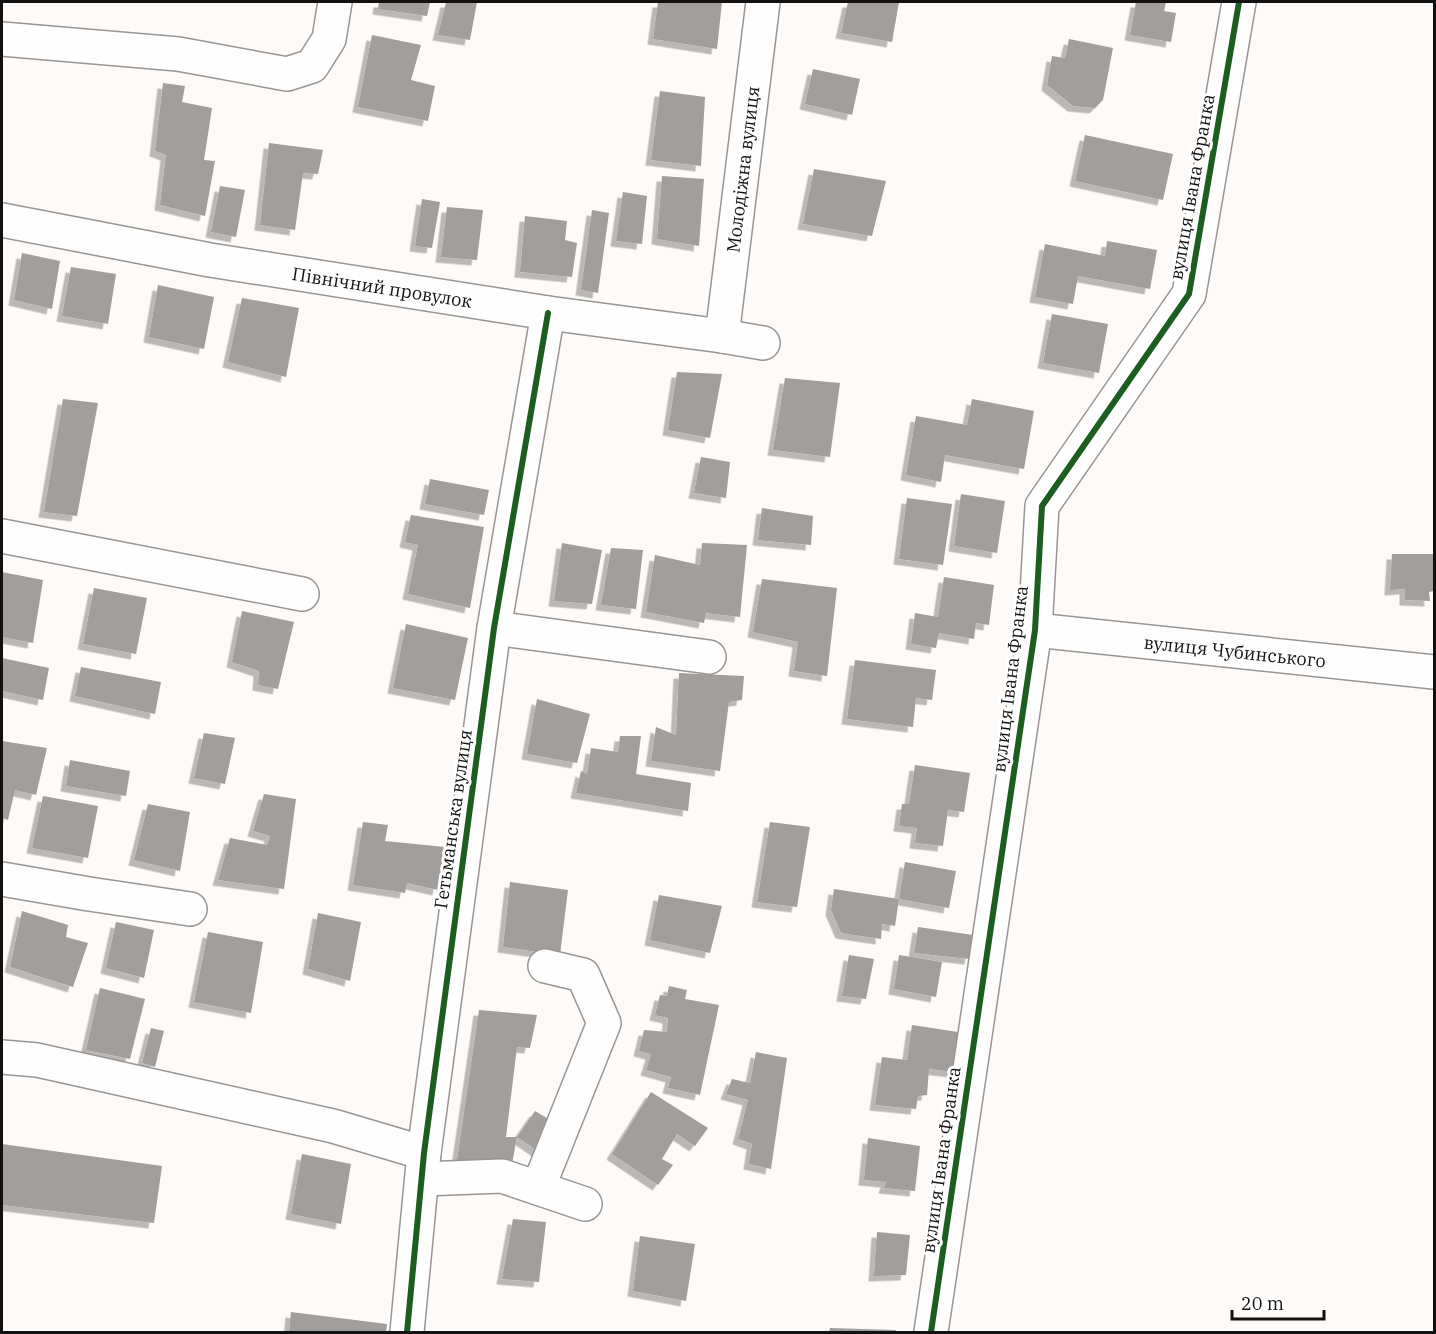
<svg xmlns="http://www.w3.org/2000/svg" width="1436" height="1334" font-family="'IBM Plex Serif',serif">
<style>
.building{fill:#a19e9c;filter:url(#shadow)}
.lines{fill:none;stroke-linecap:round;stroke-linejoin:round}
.minor-casing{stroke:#979695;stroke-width:36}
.minor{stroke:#fffefe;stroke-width:33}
.cycleway-casing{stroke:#fff;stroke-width:10}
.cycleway{stroke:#1b5e20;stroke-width:6}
.labels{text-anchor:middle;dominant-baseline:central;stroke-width:6;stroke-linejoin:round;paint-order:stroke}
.street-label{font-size:18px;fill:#111;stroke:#fff}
</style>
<defs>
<filter id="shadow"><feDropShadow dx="-5.5" dy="5.5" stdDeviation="0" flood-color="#0004"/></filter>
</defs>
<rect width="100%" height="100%" fill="#fdfaf7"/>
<path class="building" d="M379 2H430L427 16 378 9Z
M446 2H477L470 40 438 35Z
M658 2H722L717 49 653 39Z
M848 2H899L892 42 841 33Z
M1136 2H1166L1164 11 1176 13 1171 42 1130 35Z
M372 35 421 45 411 80 435 86 428 121 358 107Z
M1069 39 1113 48 1103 100 1095 108 1073 106 1047 85 1052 56 1065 58Z
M813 69 860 79 852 115 805 104Z
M163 83 185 86 182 102 212 108 204 160 215 161 205 216 160 205 166 155 155 151Z
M660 91 705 97 701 166 651 160Z
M1085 135 1173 154 1163 200 1075 181Z
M269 143 323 150 318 174 303 173 295 230 260 225Z
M814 169 886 181 872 236 803 224Z
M662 176 704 179 699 246 657 239Z
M220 186 245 190 236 237 211 232Z
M623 192 647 196 642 244 616 241Z
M422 199 440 202 432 248 415 246Z
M447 207 483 210 477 260 441 257Z
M592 210 609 213 598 293 581 290Z
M525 216 567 221 565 240 577 243 572 277 520 272Z
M1107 241 1157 250 1150 289 1078 276 1073 304 1035 297 1045 244 1105 256Z
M22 253 60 261 52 309 14 300Z
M71 267 116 274 108 324 62 316Z
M158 285 214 297 204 349 149 337Z
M242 298 299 308 286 377 228 362Z
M1052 314 1108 324 1099 373 1043 363Z
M677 372 722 374 710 438 668 430Z
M785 378 840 383 830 457 773 450Z
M63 399 98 403 77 516 44 512Z
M972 399 1034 411 1024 469 945 455 941 482 906 475 916 416 967 425Z
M701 457 730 462 726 498 694 493Z
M430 479 489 490 484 515 425 504Z
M961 494 1005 501 997 553 954 546Z
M907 498 952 504 943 565 899 559Z
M762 508 813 516 811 545 758 540Z
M411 515 484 527 470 608 408 594 418 545 405 542Z
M562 543 602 550 592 604 554 601Z
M702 543 747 545 740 617 706 613 704 623 646 612 655 555 700 565Z
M611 548 643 550 636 609 601 605Z
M1392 554H1434V591L1429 592 1430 601 1405 600V589L1390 590Z
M2 572 43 580 33 643 2 637Z
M944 577 994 585 989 625 976 623 974 639 939 633 936 648 911 644 915 613 938 617Z
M762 579 837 588 827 676 794 671 798 642 753 632Z
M94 588 147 598 136 654 83 644Z
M242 611 294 622 278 689 258 685 259 671 232 662Z
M406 624 468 638 455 700 393 688Z
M2 658 49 668 43 700 2 691Z
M855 660 936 670 932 700 916 698 913 727 847 719Z
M81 667 161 682 155 714 75 696Z
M679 673 744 676 742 700 729 702 720 771 651 761 656 727 676 735Z
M537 699 590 714 577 763 527 754Z
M204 733 235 738 225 784 194 778Z
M620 736H641L636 774 691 783 688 811 576 793 581 771 587 774 591 748 618 752Z
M2 741 47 748 36 795 15 790 8 820 2 818Z
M70 760 130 771 126 796 66 786Z
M915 765 970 773 964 812 948 810 943 846 915 843 917 828 899 826 902 804H909Z
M264 794 296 799 284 889 218 880 230 838 267 845 270 836 253 831Z
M43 796 98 806 88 858 32 848Z
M148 804 190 812 180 871 134 860Z
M363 822 388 825 385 841 445 847 438 890 407 883 405 893 353 885Z
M770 822 810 827 797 907 757 902Z
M905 862 956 871 949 908 899 899Z
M510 882 568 890 560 955 503 947Z
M834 889 899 899 895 926 882 924 881 939 841 933 831 910Z
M659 895 722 906 710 953 650 940Z
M22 911 68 925 66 937 88 943 73 987 10 967Z
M318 913 361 922 350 981 308 969Z
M116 922 154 930 144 978 106 968Z
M918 927 973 935 970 959 914 953Z
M208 932 263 942 251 1013 194 1002Z
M849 955 874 959 866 999 842 996Z
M899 955 942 962 936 997 894 989Z
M669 986 687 990 685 999 719 1005 700 1095 668 1088 671 1077 646 1070 651 1054 639 1051 644 1030 667 1032 668 1018 655 1015 660 995 667 996Z
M100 988 145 999 130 1059 86 1050Z
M479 1010 537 1015 530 1048 517 1047 506 1137H517L512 1164 457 1160Z
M912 1025 958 1032 955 1072 929 1069 927 1095 918 1096 916 1109 875 1105 882 1057 907 1060Z
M151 1028 164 1031 155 1067 142 1063Z
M756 1052 787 1058 771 1169 749 1164 752 1144 738 1139 748 1100 726 1094 732 1079 750 1083Z
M651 1092 708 1128 695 1146 677 1134 662 1159 673 1165 658 1185 612 1154Z
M535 1111 555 1123 539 1152 517 1137Z
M868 1138 920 1146 915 1191 884 1188 886 1182 864 1180Z
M2 1144 162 1166 154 1223 2 1205Z
M302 1154 351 1164 341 1224 291 1214Z
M513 1219 546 1222 539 1282 502 1279Z
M877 1232 910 1235 906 1275 874 1276Z
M640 1236 695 1244 686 1301 633 1291Z
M291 1312 387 1324 386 1332H289Z
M830 1328 896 1330 895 1332H829Z"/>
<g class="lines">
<g class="minor-casing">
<g id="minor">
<path d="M2 39 178 54 287 74 312 66 329 39 335 2"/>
<path id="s1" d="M2 220 210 260 548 313 722 336 763 343"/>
<path id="s2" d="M722 336 763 2"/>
<path d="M2 536 302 594"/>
<path d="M494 628 709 657"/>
<path id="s3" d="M1035 630 1434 672"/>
<path d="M2 879 89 894 190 909"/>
<path d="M2 1057 37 1060 333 1126 424 1153"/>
<path d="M422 1179 502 1176 585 1204"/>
<path d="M538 1188 604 1023 583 975 545 966"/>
<path d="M407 1332 424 1153 494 628 548 313"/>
<path d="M931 1332 1035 630 1042 506 1189 294 1239 2"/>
</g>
</g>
<use href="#minor" class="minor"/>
<g class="cycleway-casing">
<path id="cycleway" d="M407 1332 424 1153 494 628 548 313
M931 1332 1035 630 1042 506 1189 294 1239 2"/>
</g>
<use href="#cycleway" class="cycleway"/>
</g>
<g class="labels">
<g class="street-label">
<text stroke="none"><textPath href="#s2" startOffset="168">Молодіжна вулиця</textPath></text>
<text transform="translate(1192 187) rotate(-80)">вулиця Івана Франка</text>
<text stroke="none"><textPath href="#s1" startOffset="386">Північний провулок</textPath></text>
<text stroke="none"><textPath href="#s3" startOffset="201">вулиця Чубинського</textPath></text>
<text transform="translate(1010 679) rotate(-83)">вулиця Івана Франка</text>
<text transform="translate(453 819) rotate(-82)">Гетьманська вулиця</text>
<text transform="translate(941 1160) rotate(-82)">вулиця Івана Франка</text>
</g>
</g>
<rect width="1436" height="1334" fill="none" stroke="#111111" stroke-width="6"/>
<path d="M1232 1310v9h92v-9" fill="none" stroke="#111111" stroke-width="3"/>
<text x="1241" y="1310" font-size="18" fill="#111111" stroke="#ffffff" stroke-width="4.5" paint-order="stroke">20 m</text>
</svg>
